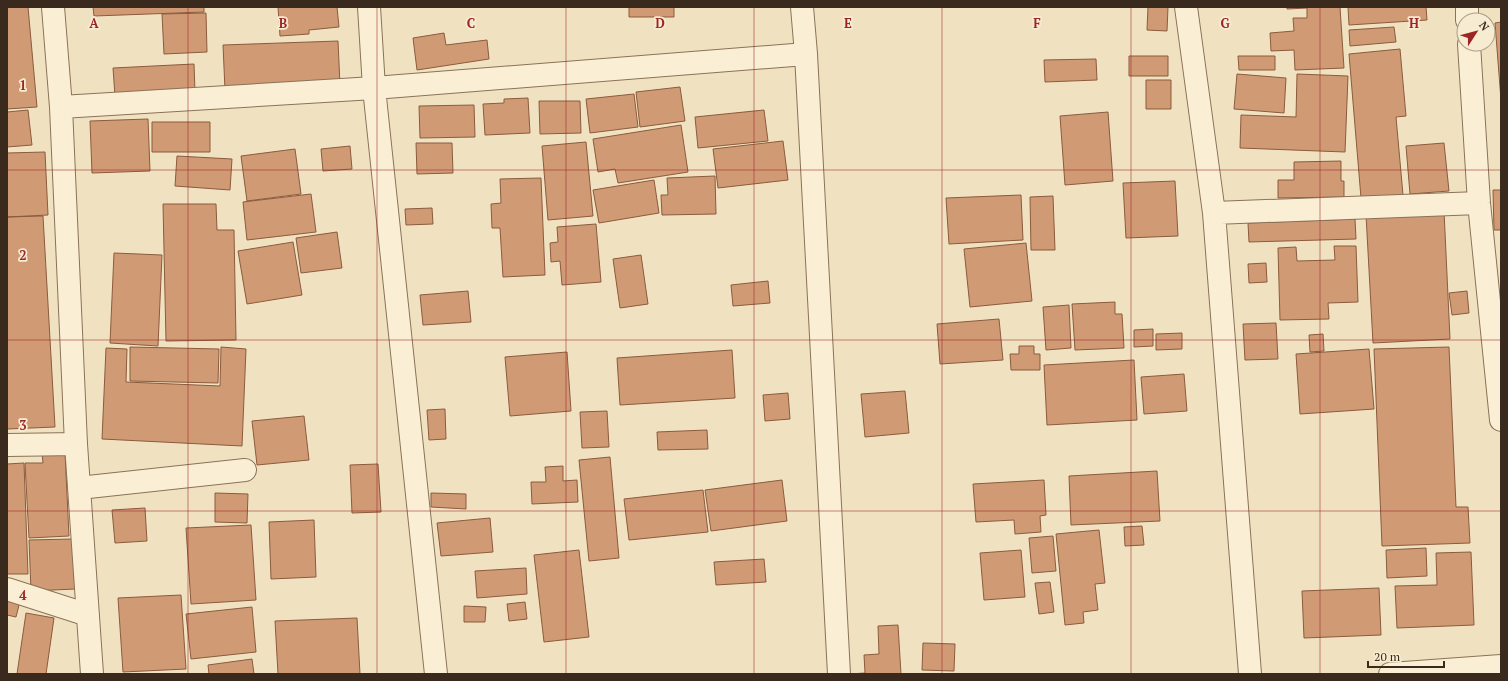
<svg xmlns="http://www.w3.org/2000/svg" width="1508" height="681" font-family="'PT Serif',serif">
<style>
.building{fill:#d09a75;stroke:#8b5b3d}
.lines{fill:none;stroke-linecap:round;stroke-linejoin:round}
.minor-casing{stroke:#8a7258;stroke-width:24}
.minor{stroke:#faefd5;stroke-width:22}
.grid{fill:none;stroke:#9c2527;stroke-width:1;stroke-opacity:0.55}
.grid-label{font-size:13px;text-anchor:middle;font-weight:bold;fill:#9c2527;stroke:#f7ecd1;stroke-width:3.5;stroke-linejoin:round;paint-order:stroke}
</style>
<rect width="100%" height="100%" fill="#f0e2c1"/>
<path class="building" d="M7 7H28L37 107 7 109Z
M93 7H204V12L94 16Z
M278 7H337L339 27 309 30V34L280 36Z
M629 7H674V17H629Z
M1148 7H1168L1167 31 1147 30Z
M1287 7H1340L1344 68 1295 70 1294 50 1271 51 1270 33 1294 31 1293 18H1307V8L1287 9Z
M1348 7H1426L1427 20 1349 25Z
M206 13 207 52 164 54 162 14Z
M1501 22V100L1495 23Z
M1394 27 1396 42 1350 46 1349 30Z
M444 33 446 45 487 40 489 59 417 70 413 38Z
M338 41 340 85 225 90 223 45Z
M1400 49 1406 116 1396 117 1403 195 1361 198 1349 54Z
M1129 56H1168V76H1129Z
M1238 56H1275V70H1239Z
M1096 59 1097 80 1045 82 1044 60Z
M194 64 195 92 115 96 113 68Z
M1237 74 1286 78 1284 113 1234 109Z
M1297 74 1348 76 1345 152 1240 148 1241 115 1296 117Z
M1146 80H1171V109H1146Z
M680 87 685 121 640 127 636 92Z
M634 94 638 127 590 133 586 99Z
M528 98 530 133 485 135 483 104 504 103V99Z
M539 101H580L581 133 540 134Z
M474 105 475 137 420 138 419 106Z
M28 110 32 145 7 147V112Z
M764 110 768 141 698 148 695 117Z
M1108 112 1113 181 1065 185 1060 116Z
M148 119 150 171 92 173 90 121Z
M152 122H210V152H152Z
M681 125 688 172 618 183 615 169 598 172 593 139Z
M783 141 788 180 718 188 713 149Z
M586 142 593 216 548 220 542 146Z
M416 143H452L453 173 417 174Z
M1444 143 1449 191 1410 194 1406 146Z
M350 146 352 169 323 171 321 149Z
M295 149 301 194 247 201 241 156Z
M45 152 48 215 7 217V153Z
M177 156 232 159 230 190 175 186Z
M1341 161V181H1344V197L1278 198V180H1294V162Z
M715 176 716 214 662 215 661 195H668L667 178Z
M541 178 545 275 503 277 500 228H492L491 204 501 203 500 179Z
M654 180 659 213 599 223 593 190Z
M1175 181 1178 236 1126 238 1123 183Z
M1493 190H1501V230H1494Z
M311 194 316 232 247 240 243 202Z
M1021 195 1023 240 949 244 946 198Z
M1053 196 1055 250H1031L1030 197Z
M163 204H216L217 230H234L236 340 166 341Z
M432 208 433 224 406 225 405 209Z
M1444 211 1450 339 1373 343 1366 215Z
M43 216 55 427 7 429V217Z
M1355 219 1356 239 1249 242 1248 223Z
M596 224 601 282 562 285 560 261 551 262 550 243 558 242 557 227Z
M337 232 342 268 301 273 296 238Z
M293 242 302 295 247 304 238 251Z
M1026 243 1032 301 970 307 964 249Z
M1334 246H1356L1358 302 1328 303 1329 319 1280 320 1278 248 1296 247 1297 261 1335 260Z
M114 253 162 255 158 346 110 343Z
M641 255 648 304 620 308 613 259Z
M1266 263 1267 282 1249 283 1248 264Z
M768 281 770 303 733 306 731 285Z
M468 291 471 322 423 325 420 295Z
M1467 291 1469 313 1452 315 1449 293Z
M1115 302V314H1122L1124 348 1075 350 1072 304Z
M1069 305 1071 348 1046 350 1043 307Z
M999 319 1003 360 940 364 937 324Z
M1276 323 1278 359 1245 360 1243 324Z
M1153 329V346L1134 347V330Z
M1182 333V349L1156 350V334Z
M1323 334 1324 351 1310 352 1309 335Z
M1019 346H1034V354H1040V370H1011L1010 354H1019Z
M130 347 219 349 218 383 130 381Z
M221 347 246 349 242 446 102 439 106 348 127 349 126 382 220 386Z
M1449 347 1456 507H1468L1470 543 1382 546 1374 349Z
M1369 349 1374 409 1300 414 1296 354Z
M732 350 735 398 620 405 617 358Z
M567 352 571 411 510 416 505 357Z
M1134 360 1137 420 1047 425 1044 365Z
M1184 374 1187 411 1144 414 1141 377Z
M905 391 909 433 865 437 861 394Z
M788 393 790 419 765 421 763 395Z
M445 409 446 439 429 440 427 410Z
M607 411 609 447 582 448 580 412Z
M304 416 309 460 257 465 252 421Z
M707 430 708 449 658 450 657 432Z
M65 452 69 536 29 538 25 463H43L42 453Z
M610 457 619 558 589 561 579 460Z
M24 463 28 574H7V464Z
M378 464 381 512 352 513 350 465Z
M563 466V481L577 480 578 502 532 504 531 482H546L545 467Z
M1157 471 1160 521 1071 525 1069 476Z
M782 480 787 521 711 531 705 490Z
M1044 480 1046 515 1040 516 1041 532 1015 534 1014 520 976 522 973 484Z
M703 490 708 532 629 540 624 499Z
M215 493 248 494 247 523 215 522Z
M431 493 466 494V509L431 507Z
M145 508 147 541 115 543 112 510Z
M490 518 493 552 441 556 437 523Z
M314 520 316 577 271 579 269 522Z
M251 525 256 600 191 604 186 528Z
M1142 526 1144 545 1125 546 1124 527Z
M1099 530 1105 583 1095 584 1098 610 1083 612 1084 623 1065 625 1056 534Z
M1053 536 1056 571 1032 573 1029 538Z
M72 539 75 589 31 591 29 540Z
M1426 548 1427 576 1387 578 1386 550Z
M579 550 589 637 544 642 534 555Z
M1021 550 1025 597 984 600 980 553Z
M1471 552 1474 625 1397 628 1395 586 1437 585 1436 553Z
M764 559 766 582 716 585 714 562Z
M526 568 527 594 477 598 475 571Z
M1050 582 1054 612 1039 614 1035 583Z
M1379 588 1381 635 1304 638 1302 591Z
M181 595 186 669 123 672 118 598Z
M7 598 20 601 16 617 7 615Z
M525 602 527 619 509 621 507 604Z
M464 606 486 607 485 622H464Z
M252 607 256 652 191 659 186 614Z
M26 613 54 618 46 674H17Z
M357 618 360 674H278L275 621Z
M898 625 901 674H849L865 673 864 655 879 654 878 626Z
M923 643 955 644 954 671 922 670Z
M252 659 254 674H209L208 665Z"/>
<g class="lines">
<g class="minor-casing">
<path id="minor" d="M53 7 61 107 76 444 92 674
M369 7 374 88 436 674
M802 7 806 54 839 674
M1186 7 1214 213 1250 674
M1467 7V20
M1469 44 1479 203 1501 420
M61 107 374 88 806 54
M1214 213 1479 203
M7 445 76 444
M79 488 245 470
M7 589 88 615
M1390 674 1501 666"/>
</g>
<use href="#minor" class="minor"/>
</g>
<path class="grid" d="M188 7V674M377 7V674M566 7V674M754 7V674M942 7V674M1131 7V674M1320 7V674M7 170H1501M7 340H1501M7 511H1501"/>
<g class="grid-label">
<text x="94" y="28">A</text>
<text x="283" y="28">B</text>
<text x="471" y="28">C</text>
<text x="660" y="28">D</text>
<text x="848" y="28">E</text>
<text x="1037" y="28">F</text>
<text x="1225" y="28">G</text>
<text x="1414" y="28">H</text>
<text x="23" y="90">1</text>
<text x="23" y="260">2</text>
<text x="23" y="430">3</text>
<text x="23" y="600">4</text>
</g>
<rect width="1508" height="681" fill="none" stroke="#392a1d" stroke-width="16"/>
<g transform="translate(1476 32) rotate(54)"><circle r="19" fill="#f7ecd1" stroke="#ab9e89"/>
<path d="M0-3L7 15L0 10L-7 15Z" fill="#9c2527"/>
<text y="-6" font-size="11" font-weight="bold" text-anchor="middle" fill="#392a1d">N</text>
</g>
<path d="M1368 661v6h76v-6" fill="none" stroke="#392a1d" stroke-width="2"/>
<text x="1374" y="661" font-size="12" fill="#392a1d" stroke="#f7ecd1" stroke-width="3" paint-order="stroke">20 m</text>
</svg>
